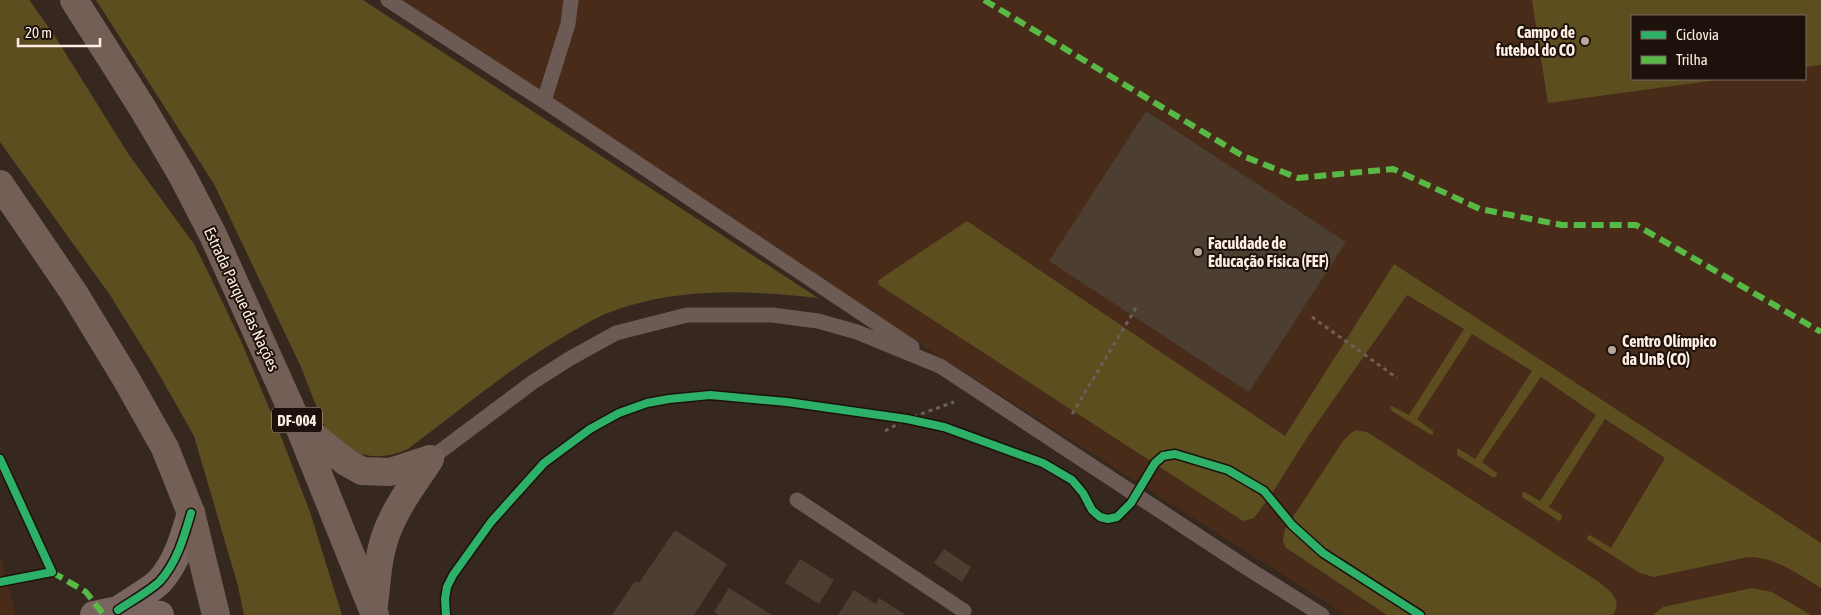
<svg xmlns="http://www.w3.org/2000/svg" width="1821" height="615" font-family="'Asap Condensed',sans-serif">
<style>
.built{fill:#482b18;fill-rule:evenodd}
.green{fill:#5d4e20}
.building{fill:#4c3e30}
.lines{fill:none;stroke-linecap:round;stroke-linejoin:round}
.path{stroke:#6d5f59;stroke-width:3;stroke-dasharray:4 4;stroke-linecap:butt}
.lane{stroke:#6c5b55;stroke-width:15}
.secondary{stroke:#7a645f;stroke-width:28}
.highway{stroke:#745f57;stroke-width:28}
.quiet{stroke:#58b947;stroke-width:6;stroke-dasharray:12 6;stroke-linecap:butt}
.cycleway-casing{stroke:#1d120b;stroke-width:11}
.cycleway{stroke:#2db169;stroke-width:8}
.poi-dot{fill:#b8a89e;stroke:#1d120b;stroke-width:2}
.labels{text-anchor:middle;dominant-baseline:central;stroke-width:4;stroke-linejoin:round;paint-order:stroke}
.shield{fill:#1d120b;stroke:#baaba2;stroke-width:1}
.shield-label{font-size:15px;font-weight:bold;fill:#feede3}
.poi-label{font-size:16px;font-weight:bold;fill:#feede3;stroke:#1d120b;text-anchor:start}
.street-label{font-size:16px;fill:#feede3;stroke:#1d120b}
</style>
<rect width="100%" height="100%" fill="#36281f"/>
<path class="built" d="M387 0H1821V615H1346L420 26ZM1632 16H1805V79H1632Z
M0 555 16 615H0Z"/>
<path class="green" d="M0 0H29L30 1 56 38 129 155 194 244 207 270 241 341 280 434 310 512 342 615H244L238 586 194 436 156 369 110 295 0 142Z
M96 0H363L818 298C749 290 674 287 608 313 594 318 581 327 568 334 511 367 460 410 408 449 375 464 345 455 324 426L301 367 214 184Z
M1532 0H1821V65L1805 67V16H1632V79H1724L1548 103Z
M967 221 1285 436 1394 264 1821 543V588C1798 574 1775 557 1748 557L1654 577 1640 573 1588 540 1587 537 1590 535 1611 548 1665 458 1605 419 1549 507 1562 515 1561 520 1559 521 1522 497 1523 492H1525L1540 501 1596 415 1541 377 1482 462 1497 473 1496 477 1494 478 1457 455V449H1459L1475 459 1532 371 1472 334 1417 419 1433 431V434L1431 435 1392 411 1390 407 1392 406 1409 415 1464 329 1407 295 1308 436 1271 495 1254 518 1243 521 879 285 878 281 886 275Z
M1356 430 1367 432 1599 582C1610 591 1623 600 1613 615H1387L1285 547 1283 540 1285 529 1343 441 1350 434Z
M1752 588 1772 592 1811 615H1653L1663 607Z"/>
<path class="building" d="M1146 111 1346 242 1249 392 1049 261Z
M675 530 727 564 694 615H612L635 581 639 583Z
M944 549 971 567 962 582 934 563Z
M800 559 834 580 819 604 785 583Z
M729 588 772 615H719L714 612Z
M854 590 876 604 879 598 906 615H838Z"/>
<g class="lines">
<path class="path" d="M1312 317 1397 378
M1072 414 1136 308
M885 431 907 419 954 402"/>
<path class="lane" d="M388 0 544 101 912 347
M544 101 568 24 571 0
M430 459 533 382 569 359 616 333 687 315H772L818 321 857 332 940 366 1247 568 1322 615
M797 500 964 611"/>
<path class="secondary" d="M118 610C131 601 150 591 160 581 177 562 184 537 191 513
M94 615 118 610 160 615"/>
<path class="highway" d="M74 0 143 109 183 177 213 235 298 424 375 615
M0 184 74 293 125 377 165 448 191 513 216 615
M301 426 346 462 362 471 390 472 430 459
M374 605C377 580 378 553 388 529 398 504 415 482 430 459"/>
<path class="quiet" d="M984 0 1243 156 1298 178 1393 169 1480 209 1562 225H1636L1821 332
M52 572 86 592 104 615"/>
<g class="cycleway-casing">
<path id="cycleway" d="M0 459 52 572 0 582
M118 610C131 601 150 591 160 581 177 562 184 537 191 513
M446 615 445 599 447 587 453 575 491 522 544 463 590 429 619 413 647 403 669 399 710 395 787 402 907 419 944 427 1043 463 1072 480 1083 493 1092 510 1100 517 1108 519 1117 517 1131 503 1155 463 1163 456 1175 454 1228 470 1264 491 1292 525 1323 553 1420 615"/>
</g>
<use href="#cycleway" class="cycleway"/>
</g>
<g class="poi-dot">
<circle cx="1585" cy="41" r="5"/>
<circle cx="1198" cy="252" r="5"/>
<circle cx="1612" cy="350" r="5"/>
</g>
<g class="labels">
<rect class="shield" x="272" y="407.5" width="50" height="25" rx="4"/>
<g class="shield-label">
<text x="297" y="420">DF-004</text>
</g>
<g class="poi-label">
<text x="1575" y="32" text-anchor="end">Campo de<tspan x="1575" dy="18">futebol do CO</tspan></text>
<text x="1208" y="243">Faculdade de<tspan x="1208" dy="18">Educação Física (FEF)</tspan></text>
<text x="1622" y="341">Centro Olímpico<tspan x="1622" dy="18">da UnB (CO)</tspan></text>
</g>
<g class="street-label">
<text transform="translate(242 299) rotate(65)">Estrada Parque das Nações</text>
</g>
</g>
<rect x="1631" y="15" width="175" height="65" fill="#1d120b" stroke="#776a61"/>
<rect x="1641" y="31" width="25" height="8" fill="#2db169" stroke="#776a61"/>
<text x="1676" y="40" font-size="15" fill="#feede3">Ciclovia</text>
<rect x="1641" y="56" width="25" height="8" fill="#58b947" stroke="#776a61"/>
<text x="1676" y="65" font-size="15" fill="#feede3">Trilha</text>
<path d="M18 38v8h82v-8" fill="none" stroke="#feede3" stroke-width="2.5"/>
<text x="25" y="38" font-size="15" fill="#feede3" stroke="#1d120b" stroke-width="4" paint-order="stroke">20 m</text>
</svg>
